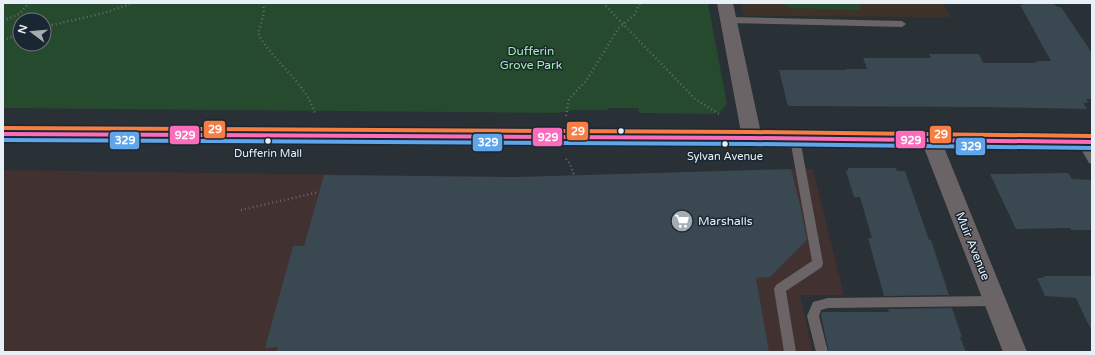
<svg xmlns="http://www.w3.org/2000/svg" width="1095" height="355" font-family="'Varela Round',sans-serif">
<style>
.commercial{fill:#413130}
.education{fill:#3f3329}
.green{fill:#264a2d;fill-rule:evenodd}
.building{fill:#3a4852}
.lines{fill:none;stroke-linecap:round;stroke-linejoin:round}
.path{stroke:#6a696c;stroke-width:2.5;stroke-dasharray:1 3;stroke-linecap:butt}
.lane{fill:#6a6466;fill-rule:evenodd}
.street{fill:#6a6466;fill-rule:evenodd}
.secondary{fill:#6c6669;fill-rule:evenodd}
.bus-1-casing{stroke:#1a2732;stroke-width:7}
.bus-2-casing{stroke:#1a2732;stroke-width:7}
.bus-3-casing{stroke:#1a2732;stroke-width:7}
.bus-1{stroke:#fb6dba;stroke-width:4}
.bus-2{stroke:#60a5e9;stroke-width:4}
.bus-3{stroke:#f77d43;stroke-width:4}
.bus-dot{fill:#e8f0f7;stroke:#1a2732;stroke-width:1.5}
.labels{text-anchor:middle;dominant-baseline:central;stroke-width:3;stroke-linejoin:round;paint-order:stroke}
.bus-label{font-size:11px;fill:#e8f0f7;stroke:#1a2732}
.park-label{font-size:12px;fill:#a2eeac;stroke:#1a2732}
.poi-label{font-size:12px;fill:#e8f0f7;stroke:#1a2732;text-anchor:start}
.street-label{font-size:12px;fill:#e8f0f7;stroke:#1a2732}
.line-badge{stroke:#1a2732;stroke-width:1.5}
.badge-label{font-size:11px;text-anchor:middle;font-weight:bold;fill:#fff}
</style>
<rect width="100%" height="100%" fill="#293036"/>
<path class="commercial" d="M813 169 844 295H800L813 352H3V170L518 177Z"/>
<path class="education" d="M741 3H943L950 17 744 16Z"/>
<path class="green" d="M3 3H708L727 104 721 111 712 114 639 113 638 108H608L607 110H575L557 113 3 108ZM20 20H44V44H20Z
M782 3H859L861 8 857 10 791 8Z"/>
<path class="building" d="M1022 3H1052L1058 7H1061L1092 53V99H1086L1088 103H1083L1087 109 985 107 789 106 787 103 779 70H847L846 69H867L863 58H931L929 54H979L983 63H1037L1035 61H1051L1020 5H1023Z
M848 168H896L897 171H905L929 240H931L949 295 884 296 868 238H872L860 197H854L846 171H848Z
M791 169 800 205 807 240 770 277 756 278 769 352H276L278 347 265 348 293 246H304L324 175 518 177Z
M1068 173 1072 179 1092 180V230H1071V228L1016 229 990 174Z
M1043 276H1092V332L1076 298 1045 296 1037 278H1044Z
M952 308 962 337H960L966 352H829L821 316 822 312H889L888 309Z"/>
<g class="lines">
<path class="path" d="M263 3 264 13 258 33C272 61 308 85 315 114
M603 3 695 99 721 115
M3 21 19 14 29 3
M44 27 104 13 133 3
M3 40 20 34
M566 116 569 99 586 81 618 29 634 15 640 3
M566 159 570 164 574 175
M241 210 319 192"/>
<path class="lane" d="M729 17 902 21 906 24 902 27 729 23 725 20Z
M795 135 798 136 800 139 823 263 822 267 786 291 796 352H784L774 289 776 285 812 261 790 139 792 136Z
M1082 138 1085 139 1092 151V164L1089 163 1077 142 1079 139Z
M995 296 999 297 1001 301 999 305 995 306 828 308 821 310 819 316 828 352H816L807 316 813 302 828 298Z"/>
<path class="street" d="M717 3H733L762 138 759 144 752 146 745 144 742 138Z
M931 132 938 134 941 140 1027 352H1003L921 140 924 134Z"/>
<path class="secondary" d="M3 125 752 129 1092 133V151L752 147 3 143Z"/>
<g class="bus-1-casing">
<path id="bus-1" d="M3 134 752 138 1092 142"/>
</g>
<g class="bus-2-casing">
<path id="bus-2" d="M3 140 752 144 1092 148"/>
</g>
<g class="bus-3-casing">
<path id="bus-3" d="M3 128 752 132 1092 136"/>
</g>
<use href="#bus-1" class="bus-1"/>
<use href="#bus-2" class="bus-2"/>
<use href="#bus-3" class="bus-3"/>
</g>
<defs>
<g id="supermarket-disc" transform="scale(1.15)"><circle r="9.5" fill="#a5adb3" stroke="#1a2732"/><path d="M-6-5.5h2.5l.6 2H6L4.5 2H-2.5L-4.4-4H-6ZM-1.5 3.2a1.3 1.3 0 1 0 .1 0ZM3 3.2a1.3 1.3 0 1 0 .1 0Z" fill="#fff"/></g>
</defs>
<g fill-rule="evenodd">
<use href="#supermarket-disc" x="682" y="221"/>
</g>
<g class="bus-dot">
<circle cx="621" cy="131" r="3.5"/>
<circle cx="268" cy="141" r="3.5"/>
<circle cx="725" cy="144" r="3.5"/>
</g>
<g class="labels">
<g class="bus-label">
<text x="268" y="153">Dufferin Mall</text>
<text x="725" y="156">Sylvan Avenue</text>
</g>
<g class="park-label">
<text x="531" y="51">Dufferin<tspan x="531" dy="14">Grove Park</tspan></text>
</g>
<g class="poi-label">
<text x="698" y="221">Marshalls</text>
</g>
<g class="street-label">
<text transform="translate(973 246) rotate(68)">Muir Avenue</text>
</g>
</g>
<g class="line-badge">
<rect x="203" y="120" width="23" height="19" rx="4" fill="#f77d43"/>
<rect x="566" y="121" width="23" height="20" rx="4" fill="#f77d43"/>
<rect x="929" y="125" width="23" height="19" rx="4" fill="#f77d43"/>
<rect x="169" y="125" width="31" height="20" rx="4" fill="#fb6dba"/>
<rect x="532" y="127" width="31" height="20" rx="4" fill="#fb6dba"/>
<rect x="895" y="130" width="31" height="19" rx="4" fill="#fb6dba"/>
<rect x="109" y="131" width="31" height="19" rx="4" fill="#60a5e9"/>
<rect x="472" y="133" width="31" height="19" rx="4" fill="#60a5e9"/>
<rect x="955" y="137" width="31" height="19" rx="4" fill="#60a5e9"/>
</g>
<g class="badge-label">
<text x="215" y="133">29</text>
<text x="578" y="135">29</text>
<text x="941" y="138">29</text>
<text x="185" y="139">929</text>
<text x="548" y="141">929</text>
<text x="911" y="144">929</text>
<text x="125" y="144">329</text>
<text x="488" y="146">329</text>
<text x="971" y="150">329</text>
</g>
<rect width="1095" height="355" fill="none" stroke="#e8f0f7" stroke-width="8"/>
<g transform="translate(32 32) rotate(286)"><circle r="19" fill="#1a2732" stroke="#6c7781"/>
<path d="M0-3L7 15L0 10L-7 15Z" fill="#a5adb3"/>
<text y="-6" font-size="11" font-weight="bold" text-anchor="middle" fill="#e8f0f7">N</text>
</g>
</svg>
